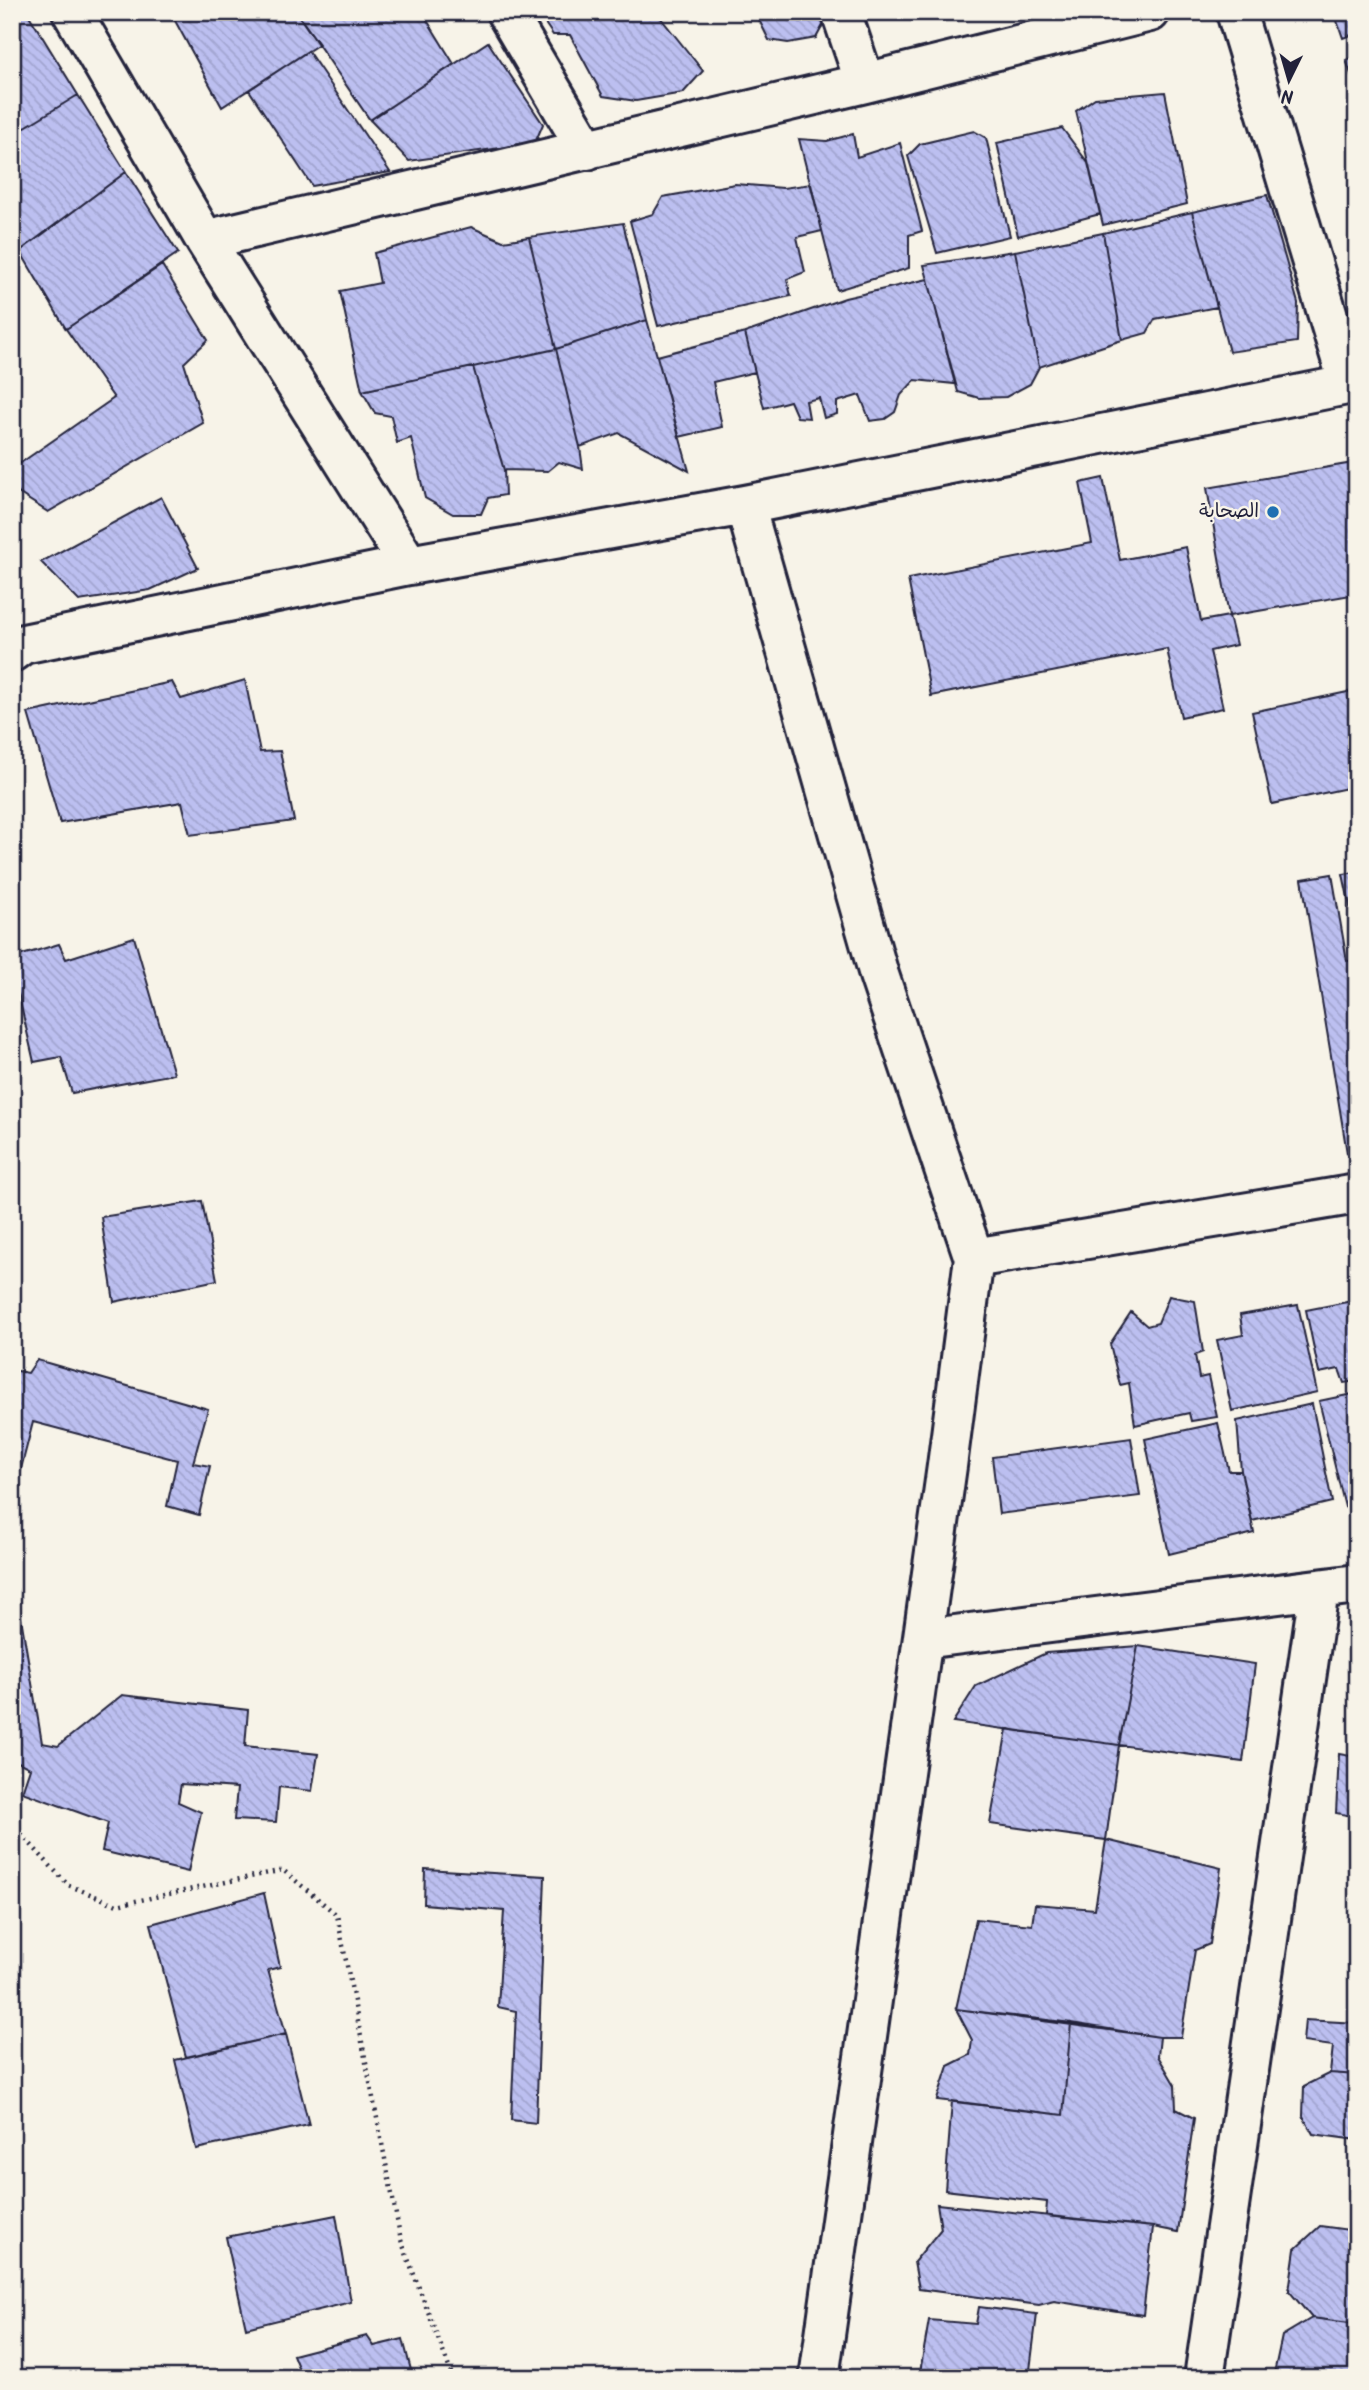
<svg xmlns="http://www.w3.org/2000/svg" width="1369" height="2390" font-family="Kalam,'Playpen Sans Arabic',sans-serif">
<style>
.building{fill:url(#building-back-hatch);stroke:#22223b;stroke-width:2}
.lines{fill:none;stroke-linecap:round;stroke-linejoin:round}
.minor-casing{stroke:#22223b;stroke-width:44}
.path{stroke:#22223b;stroke-width:4.5;stroke-dasharray:2 5;stroke-linecap:butt}
.minor{stroke:#f7f3e8;stroke-width:38}
.poi-dot{fill:#1f6fb2;stroke:#f7f3e8;stroke-width:2.5}
.labels{text-anchor:middle;dominant-baseline:central;stroke-width:5;stroke-linejoin:round;paint-order:stroke}
.poi-label{font-size:19px;fill:#22223b;stroke:#f7f3e8;text-anchor:end}
</style>
<defs>
<pattern id="building-back-hatch" width="6" height="6" patternUnits="userSpaceOnUse" patternTransform="scale(1.75)"><rect width="6" height="6" fill="#bcbff0"/><path d="M-1 5l2 2M0 0l6 6M5-1l2 2" fill="none" stroke="#a1a4cf"/></pattern>
</defs>
<rect width="100%" height="100%" fill="#f7f3e8"/>
<filter id="ink" filterUnits="userSpaceOnUse"><feTurbulence type="fractalNoise" baseFrequency=".0143" numOctaves="2"/><feDisplacementMap in="SourceGraphic" scale="14" xChannelSelector="R" yChannelSelector="G"/><feConvolveMatrix kernelMatrix="1 2 1 2 8 2 1 2 1" color-interpolation-filters="sRGB"/></filter>
<g filter="url(#ink)">
<path class="building" d="M24 12H27L78 95 12 135V20Z
M180 12H296L319 44 222 107 173 17Z
M296 12H422L454 64 370 120Z
M656 12 703 71 683 93 636 101 603 96 570 35H553L538 13Z
M755 12H824L827 18 816 38 788 43 769 40Z
M1334 12H1357V33L1343 38Z
M488 42 543 124 535 143 409 161 370 120Z
M308 51 390 172 312 186 249 90Z
M1357 55V91L1346 60Z
M1165 92 1187 204 1103 225 1076 111 1095 98Z
M78 95 126 172 20 251 12 239V135Z
M1062 128 1088 163 1100 214 1018 236 997 143Z
M974 131 986 138 1010 236 937 253 908 156 920 144Z
M853 134 857 157 900 143 922 231 909 235V268L837 290 799 139 827 141Z
M126 172 178 253 66 329 20 251Z
M735 184 783 188 811 184 822 231 797 237 805 272 787 279 791 296 658 326 630 221 653 214 663 197Z
M1267 195 1298 303 1297 342 1229 352 1192 212Z
M1192 212 1217 307 1155 319 1147 333 1122 340 1103 233Z
M623 223 647 320 556 349 529 237Z
M471 227 503 241 529 237 556 349 362 391 340 291 380 283 374 253Z
M1103 233 1122 340 1039 367 1015 251Z
M1015 251 1039 367 1030 384 1006 397 979 398 958 392 924 265Z
M162 265 208 340 184 363 203 423 48 512 12 489V469L114 398 66 329Z
M928 279 955 384 915 380 901 395 895 412 885 419 870 421 860 395 837 402V414L824 418 819 398 806 401 809 418 797 417 790 401 764 408 745 333 845 298Z
M647 320 657 356 689 471 619 433 580 447 556 349Z
M745 333 755 372 713 382 722 427 679 437 657 356Z
M556 349 580 447 583 469 559 462 548 471 504 470 473 367Z
M473 367 504 470 505 495 488 498 481 514H453L425 498 411 438 397 443 391 416 375 413 362 391Z
M1353 463 1357 487V594L1229 616 1207 488Z
M1103 478 1120 560 1186 547 1201 621 1229 616 1236 645 1210 651 1223 708 1181 717 1167 649 931 696 908 579 1092 543 1080 483Z
M161 497 198 568 150 590 79 601 41 562Z
M245 680 260 752 280 751 294 821 190 835 182 802 60 823 28 713 172 682 181 699Z
M1357 690V786L1272 804 1252 712Z
M1357 872V939L1343 874Z
M1332 874 1347 961 1357 960V1151L1347 1153 1302 879Z
M134 937 174 1074 72 1093 61 1057 34 1062 12 967V958L59 944 66 959Z
M202 1201 217 1280 114 1302 101 1217Z
M1169 1296 1195 1301 1203 1352 1195 1355 1199 1378 1208 1376 1217 1417 1191 1421 1189 1413 1135 1425 1129 1383 1120 1385 1110 1344 1131 1312 1147 1326 1158 1323Z
M1357 1300V1381L1344 1383 1339 1369 1319 1373 1306 1310Z
M1298 1305 1317 1392 1232 1411 1217 1340 1243 1335 1240 1315Z
M37 1360 208 1409 193 1463 210 1466 199 1515 167 1506 177 1460 33 1422 12 1504V1370L28 1373Z
M1357 1393V1505L1345 1507 1319 1401Z
M1312 1404 1332 1502 1252 1521 1241 1471 1237 1421Z
M1218 1423 1229 1471H1241L1254 1533 1169 1554 1145 1439Z
M1131 1438 1140 1496 999 1514 992 1457Z
M12 1564 42 1743 58 1746 122 1695 248 1710 245 1746 318 1754 312 1791 279 1787 276 1822 234 1820 237 1788 181 1784 178 1802 201 1812 188 1872 102 1851 108 1823 22 1792 30 1768 16 1761 12 1750Z
M1138 1646 1119 1745 953 1722 976 1686 1046 1653Z
M1138 1646 1255 1664 1243 1762 1119 1745Z
M1007 1729 1119 1745 1106 1840 990 1824Z
M1339 1754 1357 1757V1817L1336 1813Z
M1106 1840 1221 1868 1210 1944 1195 1950 1181 2037H1160L956 2009 976 1919 1032 1925 1035 1904 1095 1909Z
M425 1869 545 1876 536 2123 511 2120 516 2011 498 2007 504 1911 424 1904Z
M264 1893 280 1967 268 1970 286 2034 186 2057 151 1924Z
M956 2009 1071 2023 1063 2115 937 2100 948 2066 970 2055 972 2040Z
M1305 2020 1357 2023V2075L1330 2073 1333 2046 1303 2042Z
M1071 2023 1160 2037 1158 2056 1175 2085 1176 2109 1194 2118 1178 2232 1153 2227 1046 2216 1047 2202 945 2190 952 2101 1063 2115Z
M286 2034 309 2125 196 2149 175 2060Z
M1330 2073 1357 2075V2140L1313 2134 1303 2116 1304 2086Z
M937 2204 1153 2227 1143 2315 1054 2301 1039 2305 919 2289 914 2262 941 2229Z
M336 2215 351 2302 246 2328 226 2237Z
M1320 2226 1357 2231V2324L1312 2318 1289 2291 1295 2249Z
M979 2307 1037 2314 1029 2378H919L929 2320 976 2324Z
M1312 2318 1357 2324V2378H1273L1282 2336Z
M367 2336 374 2346 403 2339 413 2378H296L300 2372 293 2355Z"/>
<g class="lines">
<g class="minor-casing">
<path id="minor" d="M72 12 205 240 409 565
M506 12 587 150
M841 12 865 83
M1236 12 1349 385
M205 240 865 83 1150 12
M745 505 879 975 974 1258 947 1466 819 2378
M12 652 23 644 409 565 745 505 1357 383
M974 1258 1357 1194
M923 1639 1357 1584
M1204 2378 1319 1590"/>
</g>
<path class="path" d="M12 1824 68 1885 117 1905 283 1870 337 1915 401 2240 453 2378"/>
<use href="#minor" class="minor"/>
</g>
</g>
<circle class="poi-dot" cx="1273" cy="512" r="7"/>
<g class="labels">
<g class="poi-label">
<text x="1259" y="512">الصحابة</text>
</g>
</g>
<rect width="1369" height="2390" fill="none" stroke="#f7f3e8" stroke-width="42"/>
<rect x="21" y="21" width="1327" height="2348" fill="none" stroke="#22223b" stroke-width="2.5" filter="url(#ink)"/>
<g transform="translate(1289 80) rotate(185)" stroke="#f7f3e8" stroke-width="5" paint-order="stroke">
<path d="M0-5L12 26L0 18L-12 26Z" fill="#22223b"/>
<text y="-10" font-size="19" font-weight="bold" text-anchor="middle" fill="#22223b">N</text>
</g>
</svg>
